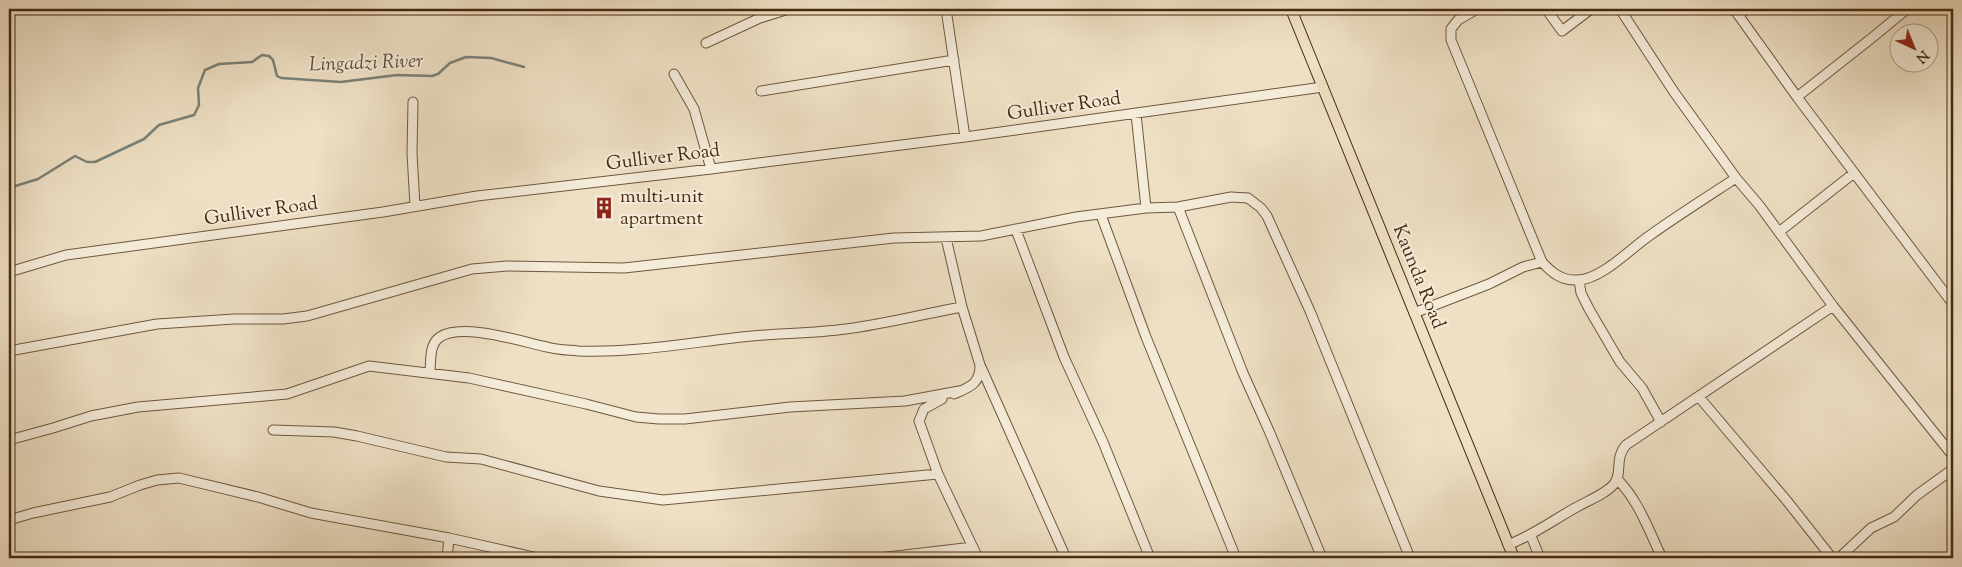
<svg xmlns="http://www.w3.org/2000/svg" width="1962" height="567" font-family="'Sorts Mill Goudy',serif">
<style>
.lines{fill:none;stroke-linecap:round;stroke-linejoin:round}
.stream{stroke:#7a8178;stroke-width:2.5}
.minor-casing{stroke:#70573c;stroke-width:11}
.major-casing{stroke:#46290f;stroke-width:12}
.minor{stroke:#f4ebd9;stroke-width:9}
.major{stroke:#eee0c5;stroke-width:10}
.labels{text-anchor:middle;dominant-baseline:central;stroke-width:4;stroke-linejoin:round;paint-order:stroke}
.street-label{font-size:19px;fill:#46290f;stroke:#f4ebd9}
.poi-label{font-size:19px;fill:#46290f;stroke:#f4ebd9;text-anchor:start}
.water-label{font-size:20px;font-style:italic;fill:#5c4e3b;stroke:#f4ebd9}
</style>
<rect width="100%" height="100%" fill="#eee0c5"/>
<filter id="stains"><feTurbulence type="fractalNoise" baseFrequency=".004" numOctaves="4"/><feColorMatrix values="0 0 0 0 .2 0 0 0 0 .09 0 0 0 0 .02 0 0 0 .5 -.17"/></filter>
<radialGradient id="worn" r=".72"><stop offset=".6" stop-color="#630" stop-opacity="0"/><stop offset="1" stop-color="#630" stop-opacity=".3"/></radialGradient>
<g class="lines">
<path class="stream" d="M9 188 38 179 75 156 87 162H95L144 139 159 125 194 115 199 105 198 88 205 70 219 64 252 62 262 55 269 56 273 60 277 76 281 78 341 82 397 75 432 76 438 74 450 63 466 57 491 58 524 67"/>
<g class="minor-casing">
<path id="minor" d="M946 9 965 137
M1477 9 1458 20 1451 29V40L1542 262C1552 273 1562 281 1578 280 1602 279 1630 249 1649 236 1677 216 1707 197 1736 178
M1546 9 1562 31 1591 9
M1620 9 1674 92 1736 178 1759 205 1833 306 1953 456
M1734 9 1797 97 1953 304
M1738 15 1747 9
M706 43 760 18 789 9
M674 74 694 109 711 169
M761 91 954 60
M1797 97 1873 37 1907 9
M413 102 412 153 415 206
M1136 114 1146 208
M1178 207 1243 373 1270 433 1322 558
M1101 215 1146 337 1236 558
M1016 230 1064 357 1103 442 1150 558
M1779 232 1854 173
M946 238 962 307 980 365C980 384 970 387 954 394
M9 272 66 255 383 212 477 196 711 169 965 137 1323 87
M1579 280 1581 293 1589 309 1620 362 1642 388 1661 422
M1414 313 1489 284 1523 267 1542 262
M9 351 157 324 234 319H283L307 316 472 269 507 266 624 268 894 238 981 236 1076 217 1146 208 1178 207 1231 197 1248 198 1261 208 1267 216 1310 311 1410 558
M981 367 1066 558
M430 372C431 361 429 344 440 337 462 322 523 342 547 347 557 350 568 350 578 351 629 353 682 344 733 338 770 333 809 334 846 329 885 324 923 314 962 307
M1699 397 1787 501 1832 558
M942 399 924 409 919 421 938 474 978 558
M273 430 334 432 357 436 446 457 481 459 599 491 663 500 938 474
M9 440 53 428 91 416 138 407 287 394 369 366 469 378 586 404 636 417 659 419H685L790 407 905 401 959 391
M1617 479C1639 501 1649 531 1662 558
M9 520 33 513 110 497 140 485 157 480 179 478 258 497 311 513 449 538 538 558
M1531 536 1540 558
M1508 545C1533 535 1552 521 1575 508 1587 501 1606 494 1614 484 1623 473 1614 459 1626 445L1833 306
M447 558 449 538
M879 558 973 547
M1839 558 1871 528 1894 517 1917 495 1953 469"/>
</g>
<g class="major-casing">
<path id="major" d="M1291 9 1514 558"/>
</g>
<use href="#minor" class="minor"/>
<use href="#major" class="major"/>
</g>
<defs>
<g id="building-bare" transform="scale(1.725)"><path d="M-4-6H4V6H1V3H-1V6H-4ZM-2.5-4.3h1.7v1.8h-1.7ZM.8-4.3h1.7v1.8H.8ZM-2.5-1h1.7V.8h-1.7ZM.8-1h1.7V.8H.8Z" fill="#8f2418" stroke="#f4ebd9" stroke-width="2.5" paint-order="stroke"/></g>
</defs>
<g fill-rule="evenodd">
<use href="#building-bare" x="604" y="208"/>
</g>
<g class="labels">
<g class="street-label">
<text transform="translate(1064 107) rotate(-8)">Gulliver Road</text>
<text transform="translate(663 158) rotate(-7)">Gulliver Road</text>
<text transform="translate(261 212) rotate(-8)">Gulliver Road</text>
<text transform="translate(1418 277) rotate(68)">Kaunda Road</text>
</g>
<g class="poi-label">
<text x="620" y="197">multi-unit<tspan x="620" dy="22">apartment</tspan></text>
</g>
<g class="water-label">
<text transform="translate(366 64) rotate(-2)">Lingadzi River</text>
</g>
</g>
<rect width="1962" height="567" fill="none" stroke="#eee0c5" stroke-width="30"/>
<rect x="10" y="10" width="1942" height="547" fill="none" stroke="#46290f" stroke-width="2.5"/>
<rect x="15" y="15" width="1932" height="537" fill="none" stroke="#46290f"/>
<g transform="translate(1914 48) rotate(136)"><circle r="24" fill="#f4ebd9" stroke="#ae9d88"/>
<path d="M0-4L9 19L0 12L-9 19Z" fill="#8f2418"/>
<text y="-8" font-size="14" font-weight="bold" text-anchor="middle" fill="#46290f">N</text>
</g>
<rect width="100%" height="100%" filter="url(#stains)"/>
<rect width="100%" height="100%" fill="url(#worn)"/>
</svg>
